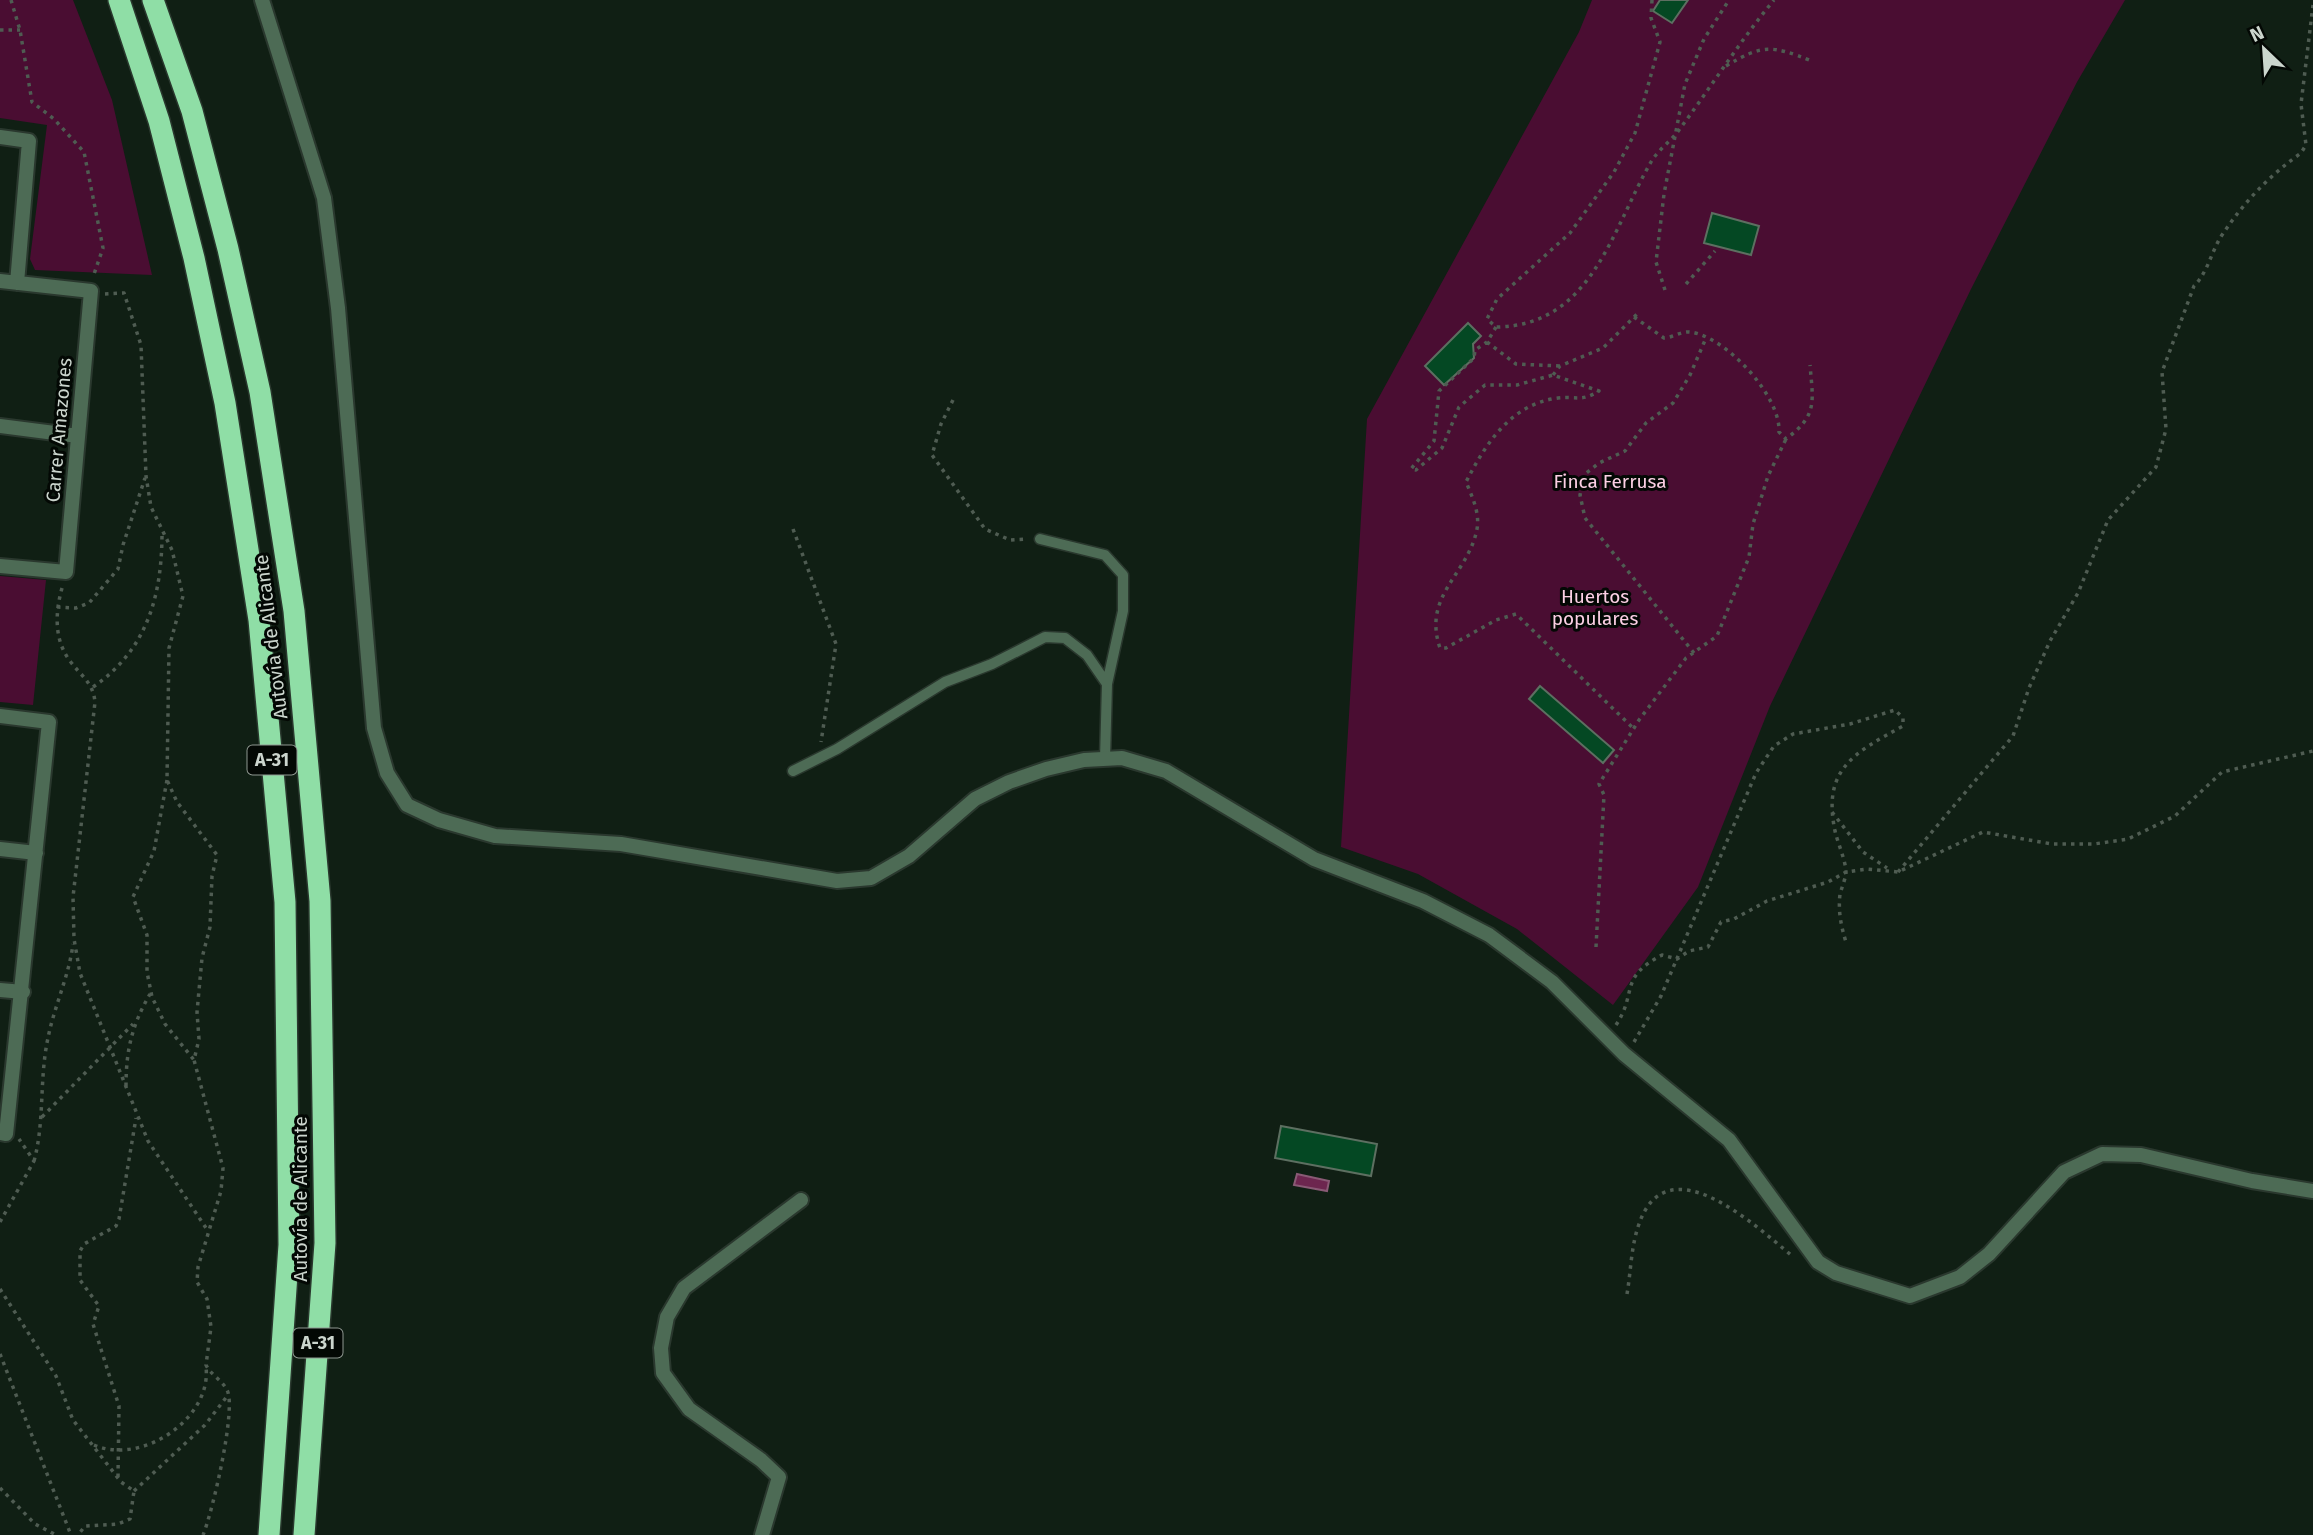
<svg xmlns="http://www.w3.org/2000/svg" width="2313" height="1535" font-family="'Fira Sans',sans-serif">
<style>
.green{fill:#4a0d32}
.water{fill:#6d264f;stroke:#895a75;stroke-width:2}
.building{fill:#044823;stroke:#5d6f61;stroke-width:2}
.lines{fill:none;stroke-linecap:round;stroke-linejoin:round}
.service-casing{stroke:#2a382e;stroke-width:13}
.minor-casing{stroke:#2a382e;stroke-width:18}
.motorway-casing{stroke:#2a382e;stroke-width:24}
.path{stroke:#4f5c52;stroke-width:3.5;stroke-dasharray:3.5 5;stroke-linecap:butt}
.service{stroke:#4d6b55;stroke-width:10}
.minor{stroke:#4d6b55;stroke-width:14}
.motorway{stroke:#8fdea6;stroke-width:21}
.labels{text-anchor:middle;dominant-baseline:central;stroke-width:6;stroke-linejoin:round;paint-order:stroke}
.shield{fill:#030804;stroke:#8f9891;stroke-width:2}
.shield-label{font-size:18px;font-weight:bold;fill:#cbd5cd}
.street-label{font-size:19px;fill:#cbd5cd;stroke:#030804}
.park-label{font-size:19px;fill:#fccfe4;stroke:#030804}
</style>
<rect width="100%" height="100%" fill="#101f14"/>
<path class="green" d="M0 0H73L112 100 152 275 35 270 30 259 47 125 0 118Z
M1592 0H2125L2077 82 1971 289 1770 706 1698 887 1613 1005 1517 929 1418 874 1341 847 1367 419 1579 32Z
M0 576 46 580 33 705 0 702Z"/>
<path class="water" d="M1297 1174 1329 1181 1327 1191 1294 1185Z"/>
<path class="building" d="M1660 0H1688L1672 23 1653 11Z
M1712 213 1759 226 1751 255 1704 243Z
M1468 323 1481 336 1473 344 1474 358 1444 385 1425 366Z
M1540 686 1614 750 1603 763 1529 699Z
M1281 1126 1377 1144 1371 1176 1275 1158Z"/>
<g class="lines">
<g class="service-casing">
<path id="service" d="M1040 539 1105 555 1123 575V611L1107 684 1105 759
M793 771 837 749 945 682 992 664 1045 637 1065 638 1087 655 1107 684"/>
</g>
<g class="minor-casing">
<path id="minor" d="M262 0 324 198 338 308 374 728 387 773 407 805 439 820 495 836 621 844 837 881 871 878 909 856 975 799 1009 782 1046 769 1084 760 1122 758 1166 771 1314 859 1423 901 1489 935 1552 982 1624 1054 1729 1140 1818 1262 1836 1273 1910 1296 1960 1277 1989 1254 2064 1172 2102 1154 2141 1155 2252 1181 2313 1191
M0 137 29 141 17 283
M0 281 91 291 66 572 0 566
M0 426 78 436
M0 716 49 722 6 1134 0 1133
M0 849 36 853
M0 990 23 992
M762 1535 779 1477 761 1460 689 1409 663 1373 661 1348 667 1317 684 1288 801 1200"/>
</g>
<g class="motorway-casing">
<path id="motorway" d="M119 0 159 121 194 258 225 403 259 620 285 902 289 1245 269 1535
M153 0 192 111 228 249 260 392 294 611 320 901 325 1243 304 1535"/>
</g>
<path class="path" d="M11 0 20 30 32 102 54 119 84 152 103 248 93 277
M1652 0 1651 18 1660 42 1635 133 1614 172 1570 233 1497 299 1487 319 1496 327C1592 326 1612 229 1651 162 1658 150 1671 141 1679 130 1711 87 1740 41 1774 0
M0 30H20
M1726 66C1763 44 1771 45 1812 61
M1686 284 1715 251
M1665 290 1656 262 1664 194 1685 84 1704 39 1729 0
M105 294 124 293 141 345 146 476 151 507 172 550 183 596 169 648 167 780 177 802 217 855 212 876 210 927 202 958 197 1012 199 1039 194 1060 223 1168 221 1191 198 1267 197 1282 207 1299 211 1327 206 1365C211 1375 222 1380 227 1390 237 1408 212 1514 203 1535
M1634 317 1664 338C1672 338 1681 331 1690 332 1725 336 1781 396 1779 432L1786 439C1818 415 1813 402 1810 365
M1496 327 1487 342 1475 350 1474 358 1439 391 1434 441 1411 469 1416 470 1442 448 1459 407 1485 385H1517L1553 375 1599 391C1581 402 1578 396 1558 398 1511 404 1486 443 1466 482 1472 496 1480 513 1477 529 1468 575 1422 595 1440 648H1446L1496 620 1516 614 1634 729
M1487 342 1516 364 1560 366
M1553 375 1560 366 1603 348 1638 313
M953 400 941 424 932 455 985 529 1010 540 1027 539
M793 529 836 644 821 742
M62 588C55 613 54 640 70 661 81 676 93 682 95 702L73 897 74 939 80 973 148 1141 208 1231
M57 607 76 608 89 603 118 569 123 545 145 478
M1694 653 1585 518 1580 495 1585 474 1599 463 1625 451 1646 423 1673 403 1690 375 1706 338
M93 687C147 650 162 596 162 533
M167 780 154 851 133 897 147 935V972L152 997 165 1024 194 1060
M1832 812 1863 852 1887 868
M1898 872 2013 736 2029 688 2050 641 2078 593 2108 520 2156 467 2166 429 2162 372 2194 286C2208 272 2211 252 2222 235 2244 202 2269 176 2301 153L2306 145 2301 104 2313 5
M1596 947 1604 795 1599 784 1639 720 1686 658 1717 636 1749 557 1753 524 1768 476 1786 439
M1616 1025C1638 992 1618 978 1662 955L1677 959 1689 951 1708 947 1721 922 1734 919 1767 901 1828 882 1846 872 1867 869 1898 872 1983 832 2052 844H2094L2128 839 2175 816 2222 772 2313 751
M1634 1042 1661 996 1756 773 1774 746 1793 734 1850 724 1895 710 1903 718V726C1854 753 1822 769 1835 831 1838 844 1846 861 1846 873 1845 880 1842 887 1840 894 1838 911 1841 926 1846 942
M126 1086C126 1050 132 1025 150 994
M42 1117 133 1024
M34 1161C45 1121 39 1079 48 1038 54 1007 69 976 73 944
M0 1222 34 1161 19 1139
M0 1289 56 1376 73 1420 121 1482 134 1491 130 1519 118 1524 85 1526 78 1535
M1627 1294C1631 1271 1631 1246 1639 1224 1667 1143 1756 1226 1791 1255
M0 1354 71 1535
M94 1445C142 1466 212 1418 206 1367
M118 1477 119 1406 93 1324 99 1306 80 1280V1251L84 1244 116 1226 119 1219 136 1118
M0 1488 35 1524 56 1535
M134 1491 205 1425 228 1395"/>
<use href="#service" class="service"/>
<use href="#minor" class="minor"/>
<use href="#motorway" class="motorway"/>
</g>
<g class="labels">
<g class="shield">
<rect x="247.5" y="745.5" width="49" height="29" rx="5"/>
<rect x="293.5" y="1328.5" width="49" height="29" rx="5"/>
</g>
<g class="shield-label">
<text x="272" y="760">A-31</text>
<text x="318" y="1343">A-31</text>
</g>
<g class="street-label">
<text transform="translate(59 430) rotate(-85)">Carrer Amazones</text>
<text transform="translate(271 637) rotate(-97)">Autovía de Alicante</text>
<text transform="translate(300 1199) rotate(-90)">Autovía de Alicante</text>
</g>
<g class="park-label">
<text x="1610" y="481">Finca Ferrusa</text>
<text x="1595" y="596">Huertos<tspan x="1595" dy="22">populares</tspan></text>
</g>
</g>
<g transform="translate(2264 49) rotate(335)" stroke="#030804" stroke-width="5" paint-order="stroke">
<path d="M0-5L12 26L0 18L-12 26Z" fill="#cbd5cd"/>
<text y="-10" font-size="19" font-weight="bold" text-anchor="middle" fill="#cbd5cd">N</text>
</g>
</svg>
